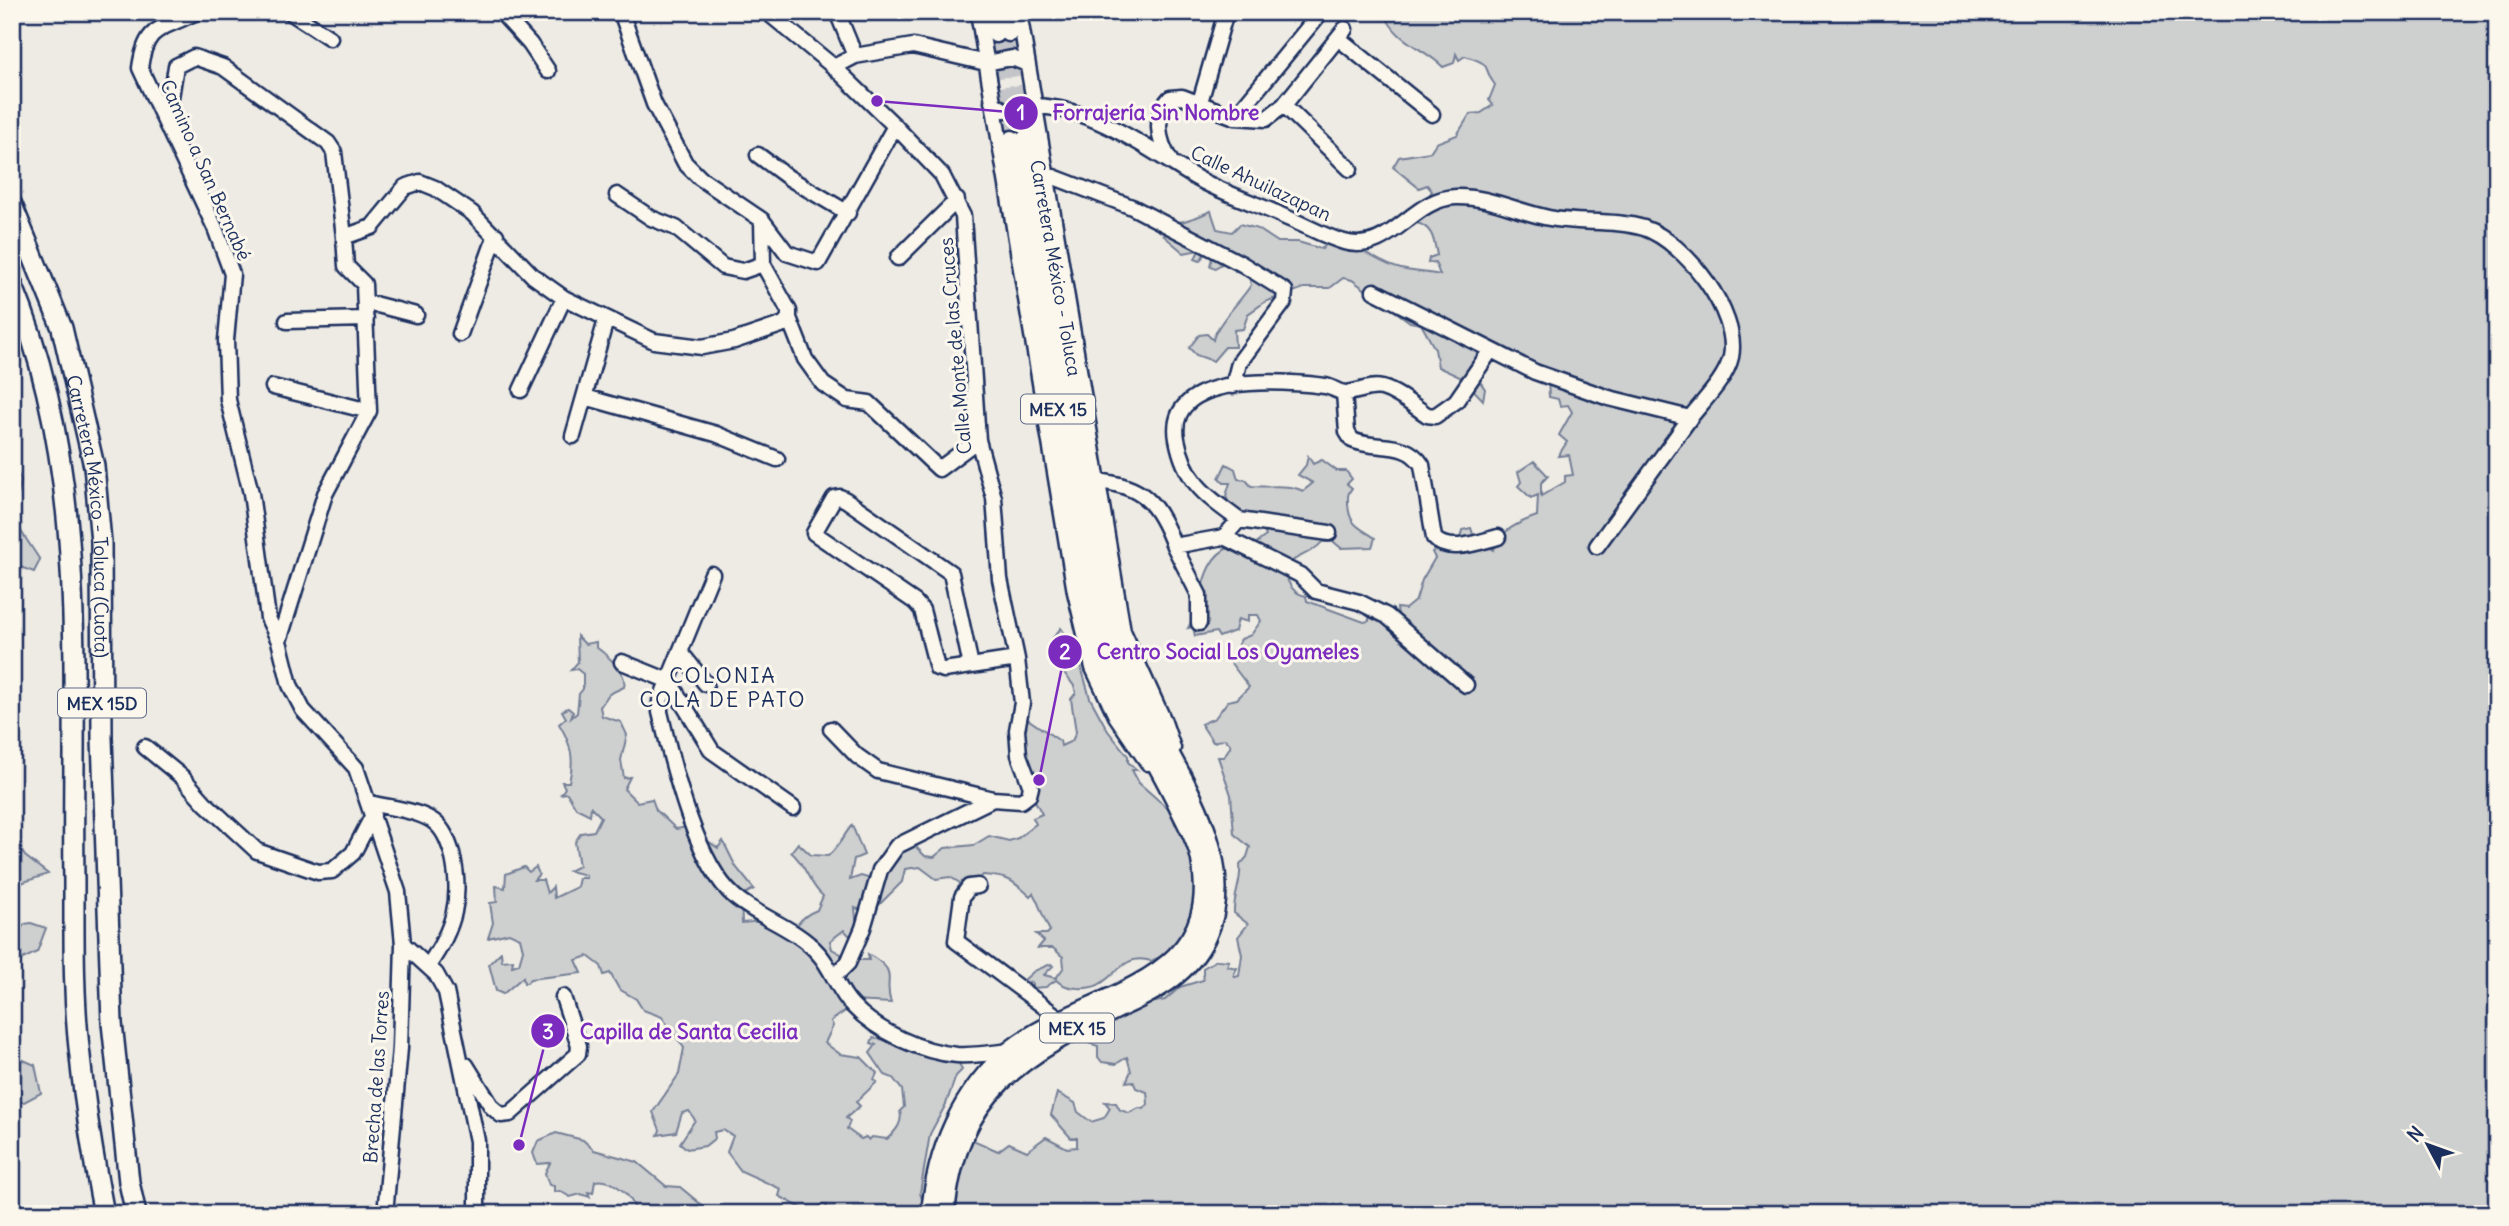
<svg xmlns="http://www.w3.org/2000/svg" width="2509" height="1226" font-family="Delius,sans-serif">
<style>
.green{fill:#cecfcf;stroke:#747f96;stroke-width:2}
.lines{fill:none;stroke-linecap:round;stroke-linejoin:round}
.major-tunnel{stroke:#c4c5c9;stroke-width:18;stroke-dasharray:18 9;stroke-linecap:butt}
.minor-casing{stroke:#1b2f5e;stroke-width:19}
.major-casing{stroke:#1b2f5e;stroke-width:23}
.highway-casing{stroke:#1b2f5e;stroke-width:24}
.minor{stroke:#fbf7ec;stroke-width:14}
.major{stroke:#fbf7ec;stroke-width:18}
.highway{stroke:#fbf7ec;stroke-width:19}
.labels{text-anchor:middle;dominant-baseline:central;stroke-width:6;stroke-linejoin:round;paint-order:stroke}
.shield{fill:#fbf7ec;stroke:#5e6b89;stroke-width:2}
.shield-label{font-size:18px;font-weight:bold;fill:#1b2f5e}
.street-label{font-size:19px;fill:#1b2f5e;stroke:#fbf7ec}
.neighbourhood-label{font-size:21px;letter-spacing:2px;fill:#1b2f5e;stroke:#fbf7ec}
.leader{fill:none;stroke:#7b2cbf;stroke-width:2.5}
.callout-dot{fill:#7b2cbf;stroke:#fbf7ec;stroke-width:2.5}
.mark-label{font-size:21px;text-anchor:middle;font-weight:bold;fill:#fff}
.callout-label{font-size:21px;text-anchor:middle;font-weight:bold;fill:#7b2cbf;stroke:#fbf7ec;stroke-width:6;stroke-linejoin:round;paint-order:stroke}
</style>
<rect width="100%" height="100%" fill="#eeebe4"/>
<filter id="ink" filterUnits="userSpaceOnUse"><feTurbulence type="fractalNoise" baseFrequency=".0143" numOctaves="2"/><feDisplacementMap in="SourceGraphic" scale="14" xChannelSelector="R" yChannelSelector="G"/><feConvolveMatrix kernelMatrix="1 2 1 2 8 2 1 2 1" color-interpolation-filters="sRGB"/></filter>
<g filter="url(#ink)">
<path class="green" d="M1384 12H2497V1214H956L959 1177 971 1139 998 1151 1009 1143 1027 1151 1046 1137 1067 1148 1077 1147V1138H1071L1051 1115 1057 1093 1075 1103 1078 1112 1091 1122 1104 1118 1110 1108 1105 1102 1116 1103 1120 1110 1129 1113 1139 1108 1144 1109 1148 1104 1147 1092 1136 1088 1133 1081 1126 1082 1131 1071 1127 1057 1116 1064 1102 1062 1098 1057V1046L1089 1043 1090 1035H1094L1099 1026 1135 1006 1165 1000 1180 987 1203 980V968L1217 960 1229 961 1227 966 1237 968 1234 974 1235 977 1239 976 1242 955 1238 937 1248 924 1234 913C1233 896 1242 882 1240 865L1247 857 1250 847 1234 834 1231 795 1218 757H1224L1231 745 1225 739 1213 742 1201 724 1215 718 1228 701 1237 699 1249 687 1230 662 1241 639 1251 635 1261 621 1258 615H1248V622L1238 619 1235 631 1219 637 1216 632 1195 636 1193 627 1188 628C1203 605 1199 559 1230 547 1237 545 1246 548 1252 546 1256 544 1261 539 1266 536L1260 522 1232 512 1226 496 1230 483H1224L1219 478 1226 464 1235 469 1238 479 1246 480 1251 486C1269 488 1288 483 1303 491L1313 483 1298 475 1306 465 1308 456 1313 464 1322 460 1337 471H1346L1352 479 1347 484 1352 488C1347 494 1348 497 1348 504 1349 525 1359 527 1375 538L1372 547 1341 548 1334 542H1322C1311 556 1290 555 1284 572 1289 584 1292 593 1306 596L1307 601 1364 622 1369 621V617L1379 622 1398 615 1397 608 1405 609 1416 600 1422 580 1435 558 1432 552 1460 539 1462 530 1471 528 1474 537 1494 550C1498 531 1520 522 1537 516L1538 495 1531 498 1518 486 1521 482 1518 472 1534 461 1548 476 1541 483V496L1565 482V476L1573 475 1569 455 1558 456 1567 442 1559 435 1572 412 1568 405 1560 406 1558 399 1549 397 1548 378 1500 349 1477 377 1485 389 1483 400 1462 378 1438 367 1435 349 1421 324 1410 322 1352 280 1343 278 1330 288H1304L1265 302 1248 314 1243 329 1234 330 1235 347H1225L1213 361 1196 355 1189 348 1199 335 1207 334 1213 340C1216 324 1241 301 1251 285L1248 273 1235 271V266L1227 261 1215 268 1210 266 1212 258 1205 253 1200 261 1195 259 1199 250 1184 253 1164 236 1160 225C1179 224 1196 218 1211 211L1217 229 1232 232 1240 224 1258 229 1278 242H1298L1322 249 1327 243 1335 247 1339 243C1362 246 1378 264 1401 269 1414 272 1427 272 1440 275L1435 262 1428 263 1429 258 1437 255C1434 239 1432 226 1416 223L1411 210 1425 201 1432 191 1427 185 1419 188 1393 167 1399 157 1430 152 1436 143 1457 135 1470 114 1481 113 1493 105 1489 100 1495 85C1481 67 1495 65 1465 56L1459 60 1456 54 1454 63 1443 67C1423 47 1395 42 1384 12Z
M12 459 21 481 13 519 40 560 34 572 20 567 19 559 12 555Z
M1061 628 1076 649 1090 698 1108 731 1128 756V762L1137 770H1132L1139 783 1172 812 1175 824 1186 833 1191 846 1198 907 1171 952 1151 961C1127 954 1120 970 1103 982 1091 991 1066 990 1056 980L1046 987 1032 988V983L1023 981 1034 971 1051 964 1053 966 1044 975 1056 978 1064 967 1063 957 1053 948H1038L1044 941 1036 934H1047L1050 931C1043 918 1040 905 1033 893L1030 896C1010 878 1007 877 983 875L975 883 965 886 950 877 936 879 920 867 905 869 902 882 878 906 871 905 870 913 855 908 857 929 850 936 844 930 830 941 832 949 841 954V960H869L868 954C902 973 882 977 891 1003L853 1001 851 1007 831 1021 833 1026 825 1043 840 1054 861 1057 877 1073 874 1080 877 1082 856 1102 860 1106 846 1118 850 1121 847 1129 861 1139 866 1137 869 1140 872 1137 887 1139C897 1130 903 1122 900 1111L904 1107 902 1090 893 1078 885 1075 870 1053 876 1045 871 1043 873 1038 893 1041 941 1061 947 1057 959 1063 962 1070 956 1076 946 1104 930 1134 920 1193 927 1214H824L827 1205H822L813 1211 803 1209 779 1196 781 1189 741 1171 727 1152 733 1136 723 1130 714 1132 715 1138 705 1146 687 1149 680 1143 695 1120 689 1111 682 1113 676 1132 658 1135 660 1130 653 1112 679 1074 684 1048 662 1017 643 1010 636 999 619 989 610 973 604 975 601 966 588 956 576 960 582 973 530 979 527 983H524L523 977 503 994 496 991 489 964 501 952 502 961 513 960 512 966 519 964 523 950 520 938 509 933 488 938 493 923 490 903 497 902 496 886 505 888 506 874 524 867 529 872 536 867 539 874 534 880H543L547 893 553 887 554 898 577 887 579 878H586V875L569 871 579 866 575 842 581 833 594 831 601 817 591 807 590 815 576 808 567 793 561 794 565 788 562 782H569C575 760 571 743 559 724L566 718 562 711 568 708 573 712 571 718 577 713 579 694 583 689V674L577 669 571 670 578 662 577 636 585 644 596 642V647C607 655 628 673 624 687L609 694 600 707 602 716 621 722 627 735 621 760 624 778 630 777 624 789 637 802 652 799 656 810 676 829 688 827 718 848 723 841 736 867 754 889 741 896 742 923 763 921 764 925C809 937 786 922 817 910L823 896C809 885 806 864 791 852L798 843 811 855 828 856C839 847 843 836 852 825L864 855 854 859 850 880 861 876 871 879 899 849 912 843 925 856 934 857 945 848 974 845 989 836 1009 841 1018 838 1036 824 1033 818 1042 814 1034 799 1020 752 1026 718 1060 741 1061 746 1072 741 1076 732 1071 699 1076 693 1074 686 1053 658 1056 655 1052 639Z
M12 845H18L25 856 48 874 12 886Z
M31 923 46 928 37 952 19 961 12 959V937L25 924Z
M12 1055 35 1065 41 1093 24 1102H12Z
M556 1133 583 1140 594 1150 637 1162 666 1186 680 1187 703 1206 729 1214H636C633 1195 613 1178 595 1181L593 1193 588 1192 590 1197 581 1194 570 1197 560 1191 554 1192V1186L549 1185 545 1173 550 1163 537 1164 533 1153 538 1141Z"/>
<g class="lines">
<path class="major-tunnel" d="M1009 32 1027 138
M996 33 1012 140"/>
<g class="minor-casing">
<path id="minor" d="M196 12C163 30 146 23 140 68L215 228 232 274 226 340 228 400 251 493 268 618 279 641 290 685 303 710 356 768 398 892 403 944 400 1048 385 1214
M290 12 330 38
M501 12 530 44 548 71
M621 12 654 104 685 163 700 178 762 220 787 253 818 263 895 126
M767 12 834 67 895 126 942 175 963 216 978 440 994 498 1000 579 1017 659 1022 703 1017 730 1019 755 1031 787 1029 795 1021 801 993 799 878 771 857 756 831 729
M837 12 855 56
M978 12 1075 592 1093 668 1116 716 1148 763
M1019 12 1123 631 1163 719 1173 748
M1338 38 1432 114
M834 67 855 56 913 46 986 63 1012 58 1027 64
M992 102 1003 110C1013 110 1025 106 1035 106 1094 108 1145 147 1193 176 1222 193 1255 203 1285 217 1305 225 1323 236 1344 242 1391 255 1411 198 1456 197 1488 196 1518 212 1549 218 1580 224 1614 219 1644 228 1685 242 1740 313 1731 357 1726 379 1703 401 1690 418L1609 398 1535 372 1374 291
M1200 102 1226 12
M1284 105 1350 169
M1235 117 1321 12
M167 122 176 66 194 57 223 67 328 143 334 152 344 237
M758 155 789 178 848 213
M1170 160C1158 141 1153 116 1170 98L1182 97 1235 117 1266 119 1284 105 1345 29
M1046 174 1132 207 1242 264 1285 291 1284 302 1239 363 1233 386
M617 195 651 218 676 228 723 267 743 271 763 264
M762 220 763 264 789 311V318
M898 258 957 200
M366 302 416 315
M287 321 366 319
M460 334 496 235
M273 387 369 411
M521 390 564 298
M1344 393 1347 432 1352 440C1376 451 1406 439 1422 465L1434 538C1448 554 1479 542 1498 537
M585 397 716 434 777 459
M573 436 606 320
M1096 481C1143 485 1158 503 1174 546L1224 537 1239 520C1205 495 1185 482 1177 439 1165 371 1284 381 1325 386 1332 387 1338 392 1345 393 1357 393 1369 385 1382 388 1397 392 1414 406 1427 415L1435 416 1456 401 1491 350
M1239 520 1329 533
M1224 537 1300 575 1316 591 1359 602 1387 616 1466 685
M1174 546 1199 595V623
M1597 546 1690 418
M712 574 660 701V712C672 762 695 863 735 897 760 918 796 928 818 953 833 969 838 992 853 1006 878 1032 921 1052 957 1055 974 1056 993 1053 1010 1051
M279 641 325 494 369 411 364 284 346 266 344 237 372 227 405 187 420 182 435 188 472 213 533 276 564 298 654 341 702 347 734 341 784 324 789 318 805 359 823 384 847 400 869 403 939 469 978 440
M681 653 706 684
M622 662 669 681 712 751 793 808
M971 666 944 670 937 668 922 610 915 602 814 533 834 498 840 497 846 500 951 573 971 666 1017 659
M145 747 182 777 205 803 257 851 318 872 332 871 353 853 373 815
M370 803C389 808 417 810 433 821 444 829 448 841 452 853 463 898 454 929 428 966
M978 886 969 887 962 897 956 941 1062 1020
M403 944 436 974 446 992 477 1141V1214
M835 976 848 963 863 928 880 870 897 846 993 799
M466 1065 492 1107 501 1115 510 1114 578 1054 579 1046 563 997"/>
</g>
<g class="major-casing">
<path id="major" d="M992 12 996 33
M1005 12 1009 32
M931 1214C936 1152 961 1092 1010 1051 1082 992 1226 989 1201 860 1198 843 1189 827 1181 811 1154 752 1114 699 1096 635L1012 140
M945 1214C956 1091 1022 1055 1123 1006 1157 990 1189 973 1206 937 1249 847 1150 738 1119 657 1102 612 1098 558 1089 511 1066 387 1047 262 1027 138"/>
</g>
<g class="highway-casing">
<g id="highway">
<path id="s1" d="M12 205 62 328 94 466 101 542 102 738 112 1023 129 1182 136 1214"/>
<path d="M12 284C91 473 71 682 74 882 74 939 73 999 80 1056 85 1109 94 1162 104 1214"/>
</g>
</g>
<use href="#minor" class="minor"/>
<use href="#major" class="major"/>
<use href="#highway" class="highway"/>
</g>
</g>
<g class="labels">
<g class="shield">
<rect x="1021" y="394.5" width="74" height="29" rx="5"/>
<rect x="58" y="688.5" width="88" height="29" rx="5"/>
<rect x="1040" y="1013.5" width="74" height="29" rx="5"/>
</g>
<g class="shield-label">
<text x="1058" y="409">MEX 15</text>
<text x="102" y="703">MEX 15D</text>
<text x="1077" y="1028">MEX 15</text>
</g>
<g class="street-label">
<text transform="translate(206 170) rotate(66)">Camino a San Bernabé</text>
<text transform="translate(1261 183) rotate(25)">Calle Ahuilazapan</text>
<text transform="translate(1056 268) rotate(80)">Carretera México - Toluca</text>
<text transform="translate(955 346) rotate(-95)">Calle Monte de las Cruces</text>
<text stroke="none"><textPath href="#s1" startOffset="324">Carretera México - Toluca (Cuota)</textPath></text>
<text transform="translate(376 1077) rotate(-86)">Brecha de las Torres</text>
</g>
<g class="neighbourhood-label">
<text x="723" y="675">COLONIA<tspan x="723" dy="24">COLA DE PATO</tspan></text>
</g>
</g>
<path class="leader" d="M877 101L1021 113M1039 780L1065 652M519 1145L548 1031"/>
<g class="callout-dot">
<circle cx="877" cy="101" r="7"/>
<circle cx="1039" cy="780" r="7"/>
<circle cx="519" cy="1145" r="7"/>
<circle cx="1021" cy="113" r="18"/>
<circle cx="1065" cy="652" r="18"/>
<circle cx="548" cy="1031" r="18"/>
</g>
<g class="mark-label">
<text x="1021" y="120">1</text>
<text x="1065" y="659">2</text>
<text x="548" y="1039">3</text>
</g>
<g class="callout-label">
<text x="1156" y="120">Forrajería Sin Nombre</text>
<text x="1228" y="659">Centro Social Los Oyameles</text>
<text x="689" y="1039">Capilla de Santa Cecilia</text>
</g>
<rect width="2509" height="1226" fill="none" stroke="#fbf7ec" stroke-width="42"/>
<rect x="21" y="21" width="2467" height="1184" fill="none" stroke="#1b2f5e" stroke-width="2.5" filter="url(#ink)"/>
<g transform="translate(2428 1145) rotate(311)" stroke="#fbf7ec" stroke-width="5" paint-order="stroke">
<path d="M0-5L12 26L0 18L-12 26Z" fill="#1b2f5e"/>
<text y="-10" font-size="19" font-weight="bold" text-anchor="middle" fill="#1b2f5e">N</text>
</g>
</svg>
